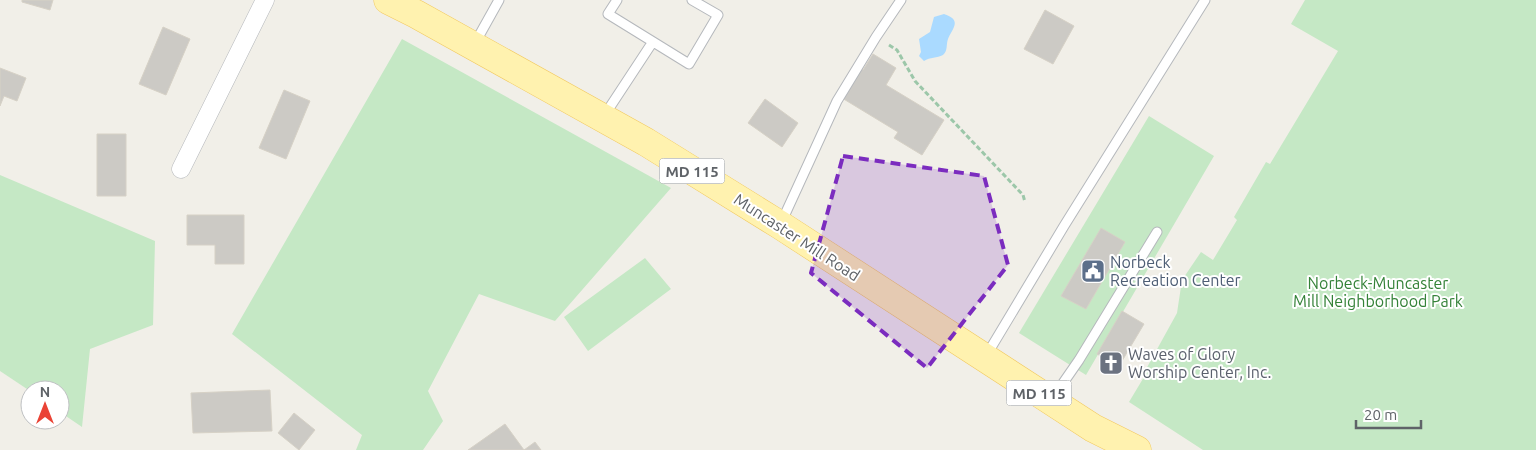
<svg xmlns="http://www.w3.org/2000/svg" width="1536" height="450" font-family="Ubuntu,sans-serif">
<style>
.green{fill:#c5e8c5}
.water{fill:#aadaff}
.building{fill:#cccac5;stroke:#d6d1c6}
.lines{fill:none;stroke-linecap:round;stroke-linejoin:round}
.service-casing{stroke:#b5b8bc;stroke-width:11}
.minor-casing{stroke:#b5b8bc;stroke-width:19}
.primary-casing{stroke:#f2c960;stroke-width:29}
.path{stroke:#9cc7a9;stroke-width:3;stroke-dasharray:5 2.5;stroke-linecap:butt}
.service{stroke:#fff;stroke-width:9}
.minor{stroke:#fff;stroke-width:18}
.primary{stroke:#fff2af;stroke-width:28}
.marked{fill:#7b2cbf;fill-opacity:0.2;stroke:#7b2cbf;stroke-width:4;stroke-dasharray:10 6;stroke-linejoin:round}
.labels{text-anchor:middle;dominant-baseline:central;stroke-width:4;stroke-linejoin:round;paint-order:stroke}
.shield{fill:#fff;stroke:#8f9295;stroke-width:1}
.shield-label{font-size:15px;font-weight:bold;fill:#5f6368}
.street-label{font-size:16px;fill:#5f6368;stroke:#fff}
.service-label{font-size:16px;fill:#4e5e75;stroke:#fff;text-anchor:start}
.park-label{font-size:16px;fill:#348238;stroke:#fff}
.worship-label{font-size:16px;fill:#5b616d;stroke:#fff;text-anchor:start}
</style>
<rect width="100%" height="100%" fill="#f1efe8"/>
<path class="green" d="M1305 0H1536V450H1203L1129 402 1147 372 1145 371 1177 313 1182 280 1201 252 1213 260 1237 220 1234 217 1266 162 1270 164 1338 51 1291 24Z
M402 39 671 188 555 321 479 294 428 391 443 421 423 450H356L362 435 232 334Z
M1149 116 1214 156 1086 375 1019 333Z
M0 175 155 241 153 325 90 349 82 427 60 412V390L30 391 0 371Z
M645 258 671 289 588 351 564 317Z"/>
<path class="water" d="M944 14C963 20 952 29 948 39 946 44 948 51 943 55 937 58 930 57 924 61L919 56 921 52 919 39 930 32 934 17Z"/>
<path class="building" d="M22 0H53L50 10 22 2Z
M1045 10 1074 26 1053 64 1024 49Z
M163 27 190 39 166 95 139 84Z
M873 54 896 68 886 85 944 120 922 155 894 138 898 132 842 98 861 69 863 70Z
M0 68 26 78 17 101 4 96 0 106Z
M284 90 310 101 286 159 259 148Z
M765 99 798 123 782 147 748 123Z
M97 134H126V196H97Z
M187 215H244V264H215V245H187Z
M1101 228 1125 242 1086 309 1061 296Z
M1122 311 1144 324 1119 366 1097 354Z
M270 390 272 431 193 433 191 393Z
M294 413 315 430 299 450 278 433Z
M505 424 524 450H468Z
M535 442 541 450H524Z"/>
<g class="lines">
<g class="service-casing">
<path id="service" d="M617 0 608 14 689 64 718 15 692 0
M475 43 499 0
M604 116 652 43
M782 221 837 101 876 37 901 0
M986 356 1064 226 1205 0
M1052 399 1079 360 1157 232"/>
</g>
<g class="minor-casing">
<path id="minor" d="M181 169 265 0"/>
</g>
<g class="primary-casing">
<path id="primary" d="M388 0 416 14 646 142 780 225 1093 428 1137 450"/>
</g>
<path class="path" d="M889 45 897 50 915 81 1023 195 1025 202"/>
<use href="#service" class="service"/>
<use href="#minor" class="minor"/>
<use href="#primary" class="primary"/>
</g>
<path class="marked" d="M843 156 984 176 1008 265 927 368 811 273Z"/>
<defs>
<g id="civic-square" transform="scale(1.25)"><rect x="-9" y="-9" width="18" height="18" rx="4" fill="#5c6f8a" stroke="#fff"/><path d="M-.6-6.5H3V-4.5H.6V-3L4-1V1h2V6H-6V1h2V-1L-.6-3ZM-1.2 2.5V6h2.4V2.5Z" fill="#fff"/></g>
<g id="church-square" transform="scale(1.25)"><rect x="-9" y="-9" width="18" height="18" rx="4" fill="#6b7280" stroke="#fff"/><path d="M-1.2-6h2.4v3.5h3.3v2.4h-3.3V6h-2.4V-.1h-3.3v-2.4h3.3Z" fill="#fff"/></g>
</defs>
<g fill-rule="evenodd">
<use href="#civic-square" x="1093" y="271"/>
<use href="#church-square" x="1111" y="363"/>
</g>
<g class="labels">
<g class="shield">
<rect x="659.5" y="158.5" width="65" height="25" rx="4"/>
<rect x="1006.5" y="380.5" width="65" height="25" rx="4"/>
</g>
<g class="shield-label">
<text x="692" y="171">MD 115</text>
<text x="1039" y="393">MD 115</text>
</g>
<g class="street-label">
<text transform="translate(797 237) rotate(33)">Muncaster Mill Road</text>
</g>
<g class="service-label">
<text x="1110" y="262">Norbeck<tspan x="1110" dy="18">Recreation Center</tspan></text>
</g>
<g class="park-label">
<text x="1378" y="283">Norbeck-Muncaster<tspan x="1378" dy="18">Mill Neighborhood Park</tspan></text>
</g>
<g class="worship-label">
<text x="1128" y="354">Waves of Glory<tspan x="1128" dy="18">Worship Center, Inc.</tspan></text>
</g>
</g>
<g transform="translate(45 405)"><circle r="24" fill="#ffffff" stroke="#bfc1c3"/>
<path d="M0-4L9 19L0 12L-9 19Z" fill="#ea4335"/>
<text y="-8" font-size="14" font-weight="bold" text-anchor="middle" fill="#5f6368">N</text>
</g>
<path d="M1356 420v8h65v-8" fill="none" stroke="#5f6368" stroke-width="2.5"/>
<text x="1364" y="420" font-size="15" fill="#5f6368" stroke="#ffffff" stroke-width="4" paint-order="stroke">20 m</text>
</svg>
